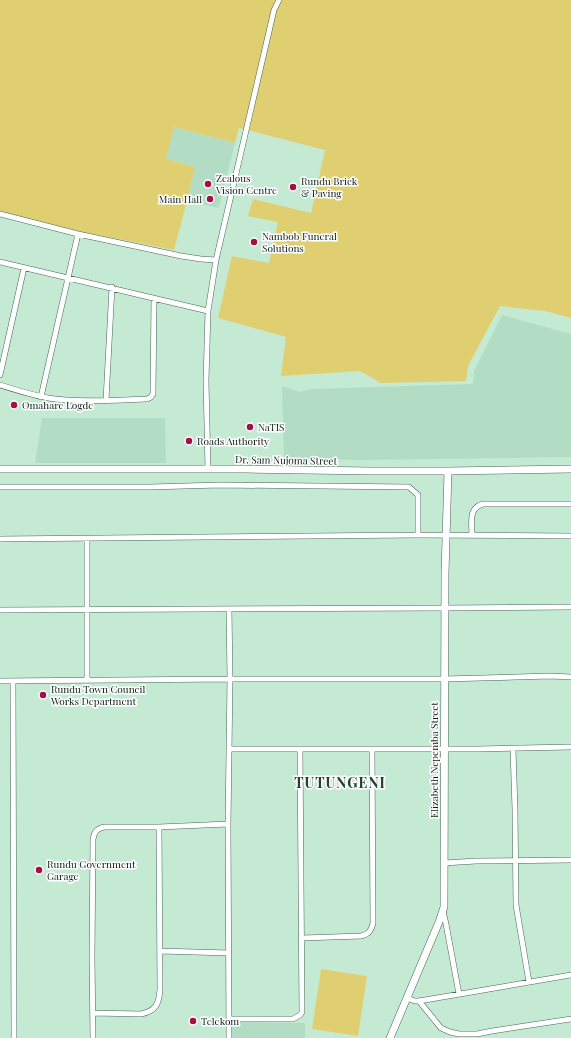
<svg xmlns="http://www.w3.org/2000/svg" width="571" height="1038" font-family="'Playfair Display',serif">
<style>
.built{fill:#b2ddc4}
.green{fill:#e0cf70}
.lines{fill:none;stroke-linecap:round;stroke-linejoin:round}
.street-casing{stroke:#456654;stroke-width:6}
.secondary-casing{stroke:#456654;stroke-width:8}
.street{stroke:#fff;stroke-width:5}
.secondary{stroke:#fff;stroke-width:7}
.poi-dot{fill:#a60f44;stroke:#fff;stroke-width:1.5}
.labels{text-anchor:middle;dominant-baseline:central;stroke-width:3;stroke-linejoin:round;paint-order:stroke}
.poi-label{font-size:10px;fill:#0c1a13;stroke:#fff;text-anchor:start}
.street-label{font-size:10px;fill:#0c1a13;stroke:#fff}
.district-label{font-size:14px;font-weight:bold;letter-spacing:1px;fill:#224231;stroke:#fff}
</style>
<rect width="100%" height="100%" fill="#c5ead4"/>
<path class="built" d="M173 127 235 143 219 208 187 201 195 167 166 159Z
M502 315 571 334V457L363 460 284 459 282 386 300 392 311 389 473 384 474 371Z
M42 418H165L166 463H35Z
M231 1022 305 1023V1038H232Z"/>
<path class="green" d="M0 0H571V318L545 311 500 306 468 366 466 381 381 383 360 371 281 376 286 337 218 318 232 256 269 263 278 222 248 216 253 199 311 213 325 150 239 128 235 143 174 127 166 159 195 167 187 201 174 250 78 231 0 211Z
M321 969 367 976 358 1036 312 1029Z"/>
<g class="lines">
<g class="street-casing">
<path id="street" d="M0 214 78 234 181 256 201 259 216 260
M0 262 208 311
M0 375 24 268
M0 385C16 390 32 395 48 398 79 403 116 400 147 399L151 397 153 394 154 298
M41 397 78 234
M106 400 112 287
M208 469 206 381 208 311 216 260 274 10 279 0
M0 487H150L219 485 409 487 418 495V535
M472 536C472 523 468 508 483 504H571
M0 539 418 535 571 536
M87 539V680
M0 610 444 608 571 607
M0 681 230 679H444L550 676 571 677
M13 681 14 1038
M229 749H478L571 747
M513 749 515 809 516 905 529 982
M444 863 476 861 571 860
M443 911 446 924 459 994
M302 938 361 936C369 934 371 931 373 923L372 749
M160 951 229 953
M407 998 415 1001H419L571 975
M419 1001 441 1028 450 1032 459 1034H477L492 1031 571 1019
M93 1013 141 1014C156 1011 159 1004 160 989L159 827
M229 1019H293L300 1015 302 1012 300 749
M93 1038 92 956 93 839C94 832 97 828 105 827H159L228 824
M229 1038 228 824 230 679 229 609"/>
</g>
<g class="secondary-casing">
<path id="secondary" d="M0 469H245L371 471H448L571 469
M390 1038 439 922 444 907 445 574 448 471"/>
</g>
<use href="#street" class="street"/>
<use href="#secondary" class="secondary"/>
</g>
<g class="poi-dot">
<circle cx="208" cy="184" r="4"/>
<circle cx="293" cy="187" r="4"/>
<circle cx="210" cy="199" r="4"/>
<circle cx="254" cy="242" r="4"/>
<circle cx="14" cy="405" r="4"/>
<circle cx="250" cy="427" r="4"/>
<circle cx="189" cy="441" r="4"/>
<circle cx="43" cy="695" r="4"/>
<circle cx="39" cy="870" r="4"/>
<circle cx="193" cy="1021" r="4"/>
</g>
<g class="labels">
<g class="poi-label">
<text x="216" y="178">Zealous<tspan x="216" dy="12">Vision Centre</tspan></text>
<text x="301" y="181">Rundu Brick<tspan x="301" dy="12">&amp; Paving</tspan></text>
<text x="202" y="199" text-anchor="end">Main Hall</text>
<text x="262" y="236">Nambob Funeral<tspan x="262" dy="12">Solutions</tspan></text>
<text x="22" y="405">Omahare Logde</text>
<text x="258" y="427">NaTIS</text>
<text x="197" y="441">Roads Authority</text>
<text x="51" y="689">Rundu Town Council<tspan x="51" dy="12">Works Department</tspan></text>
<text x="47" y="864">Rundu Government<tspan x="47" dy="12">Garage</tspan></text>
<text x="201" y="1021">Telekom</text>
</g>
<g class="street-label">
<text transform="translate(286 460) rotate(1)">Dr. Sam Nujoma Street</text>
<text transform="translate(434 760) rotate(-90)">Elizabeth Nepemba Street</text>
</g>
<g class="district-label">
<text x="340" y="782">TUTUNGENI</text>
</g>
</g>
</svg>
